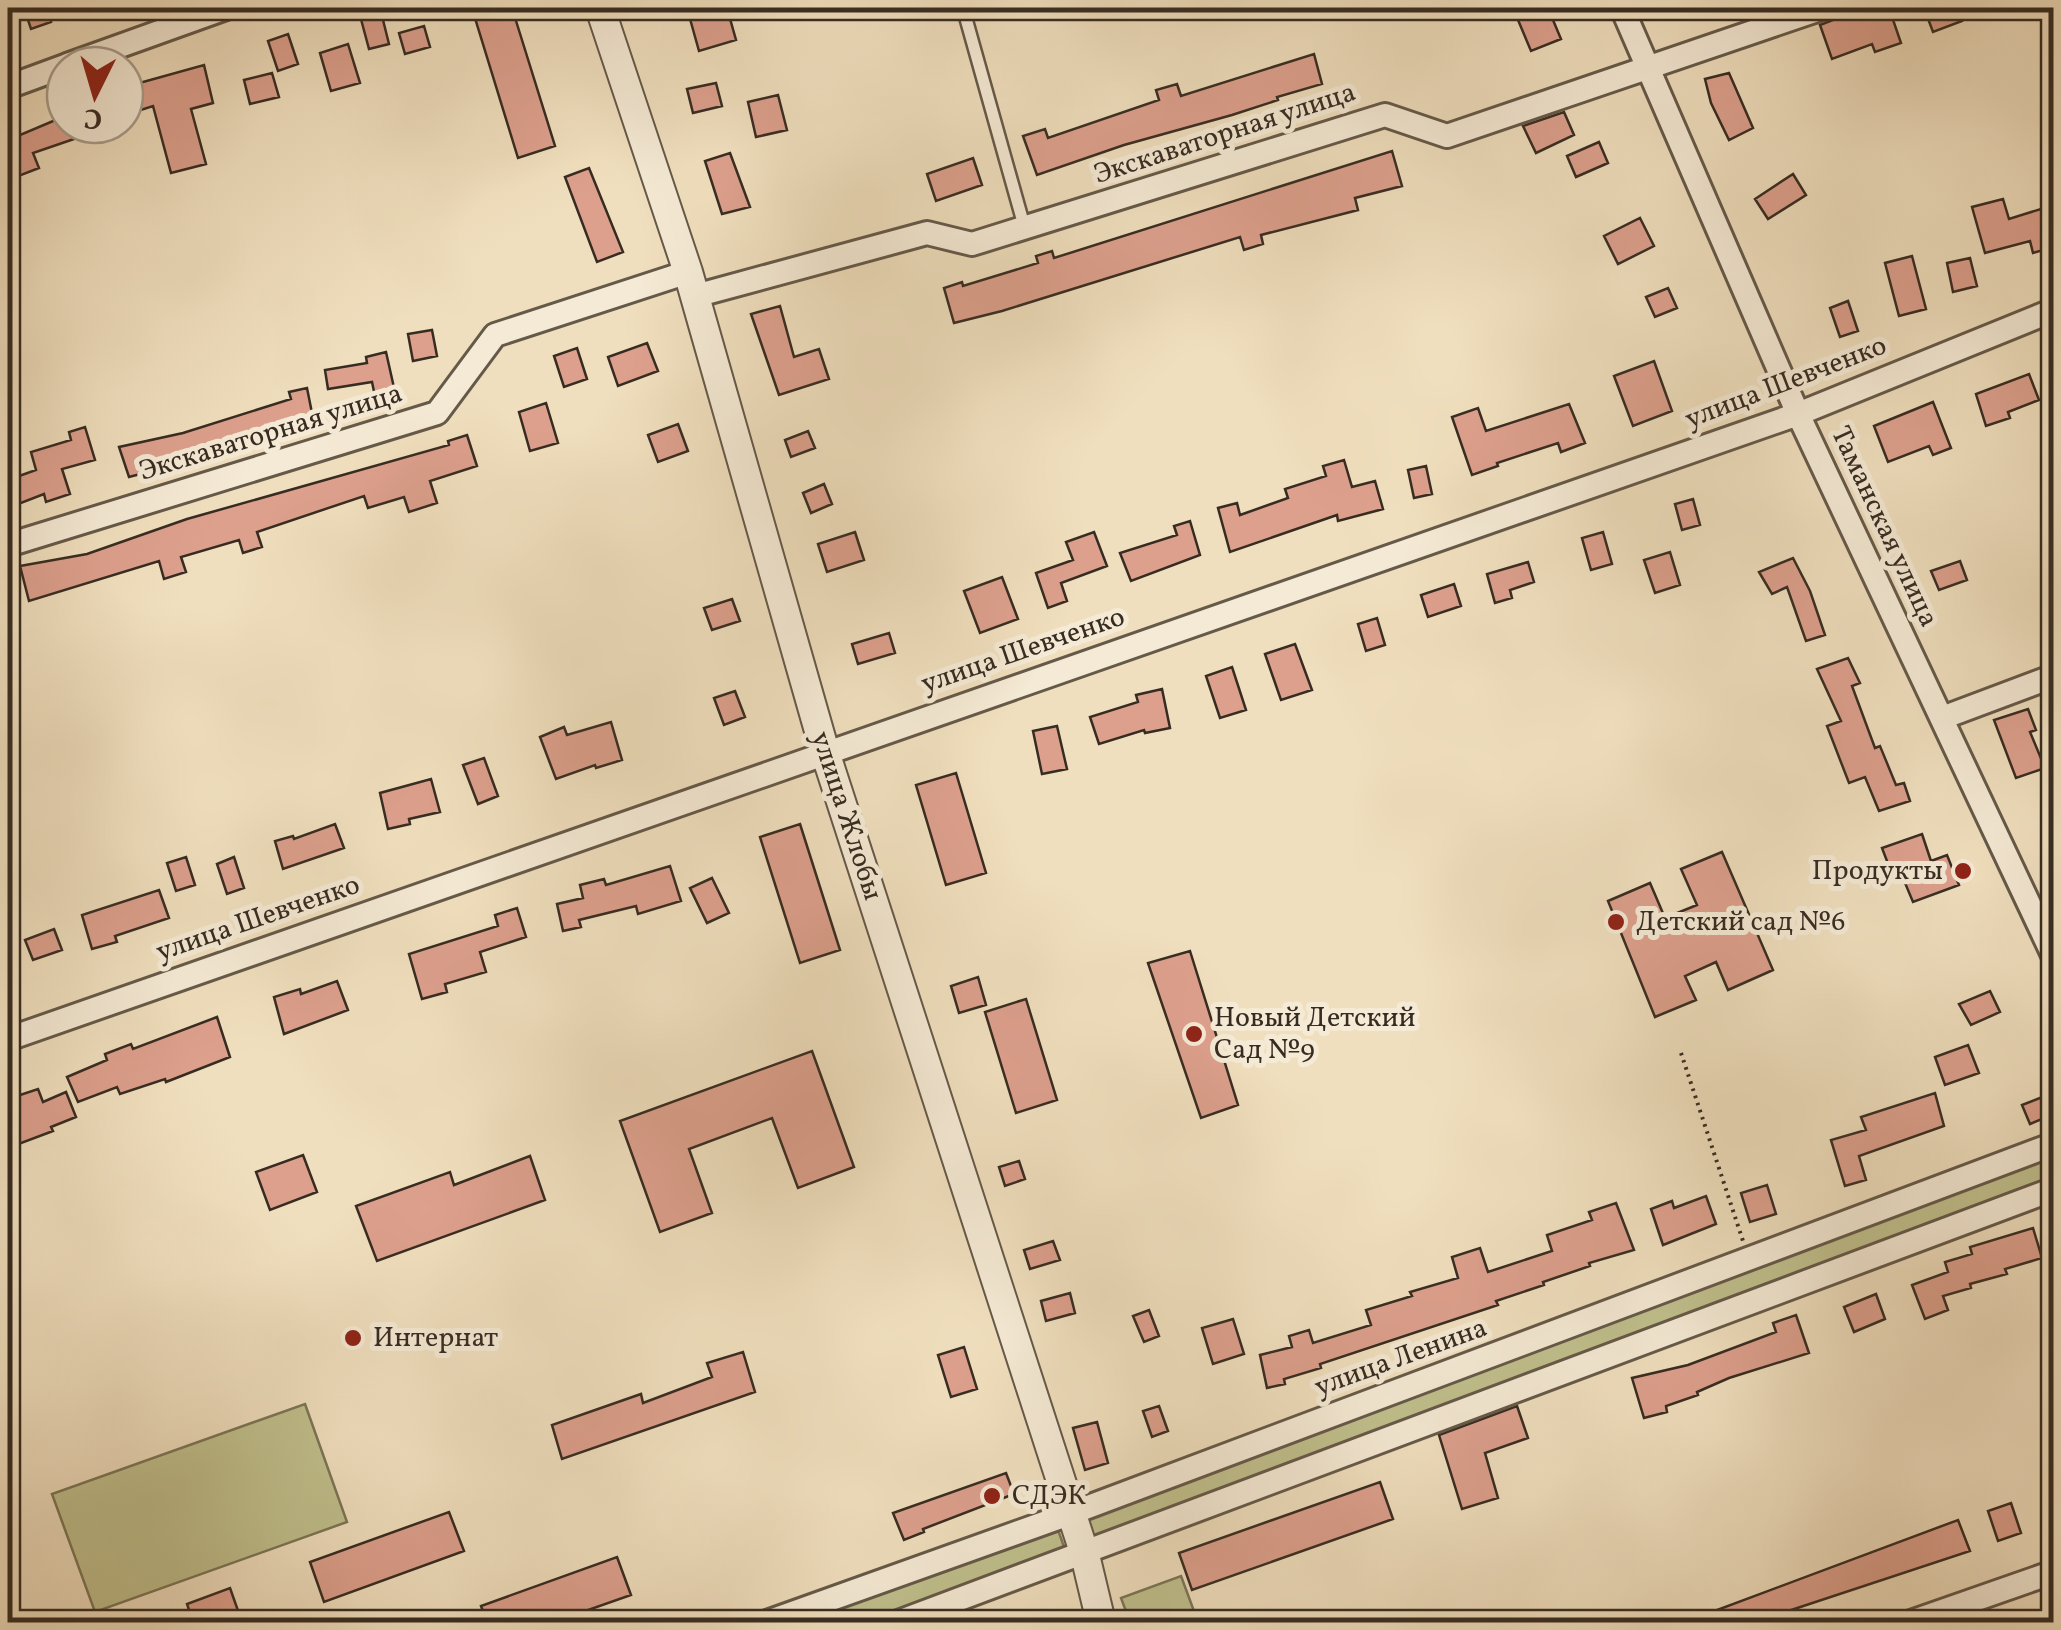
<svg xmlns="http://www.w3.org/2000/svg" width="2061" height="1630" font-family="Vollkorn,serif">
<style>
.green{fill:#c0c08d;stroke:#7c7658;stroke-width:2.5}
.building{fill:#dda08d;stroke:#372c22;stroke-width:2.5}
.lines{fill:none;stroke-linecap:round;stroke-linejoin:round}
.service-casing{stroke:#655949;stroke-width:16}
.minor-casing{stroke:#655949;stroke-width:28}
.tertiary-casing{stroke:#655949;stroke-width:32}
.path{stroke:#372c22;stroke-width:4;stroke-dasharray:2.5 5;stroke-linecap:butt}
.service{stroke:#f5ead5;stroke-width:11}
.minor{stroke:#f5ead5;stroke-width:22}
.tertiary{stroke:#f5ead5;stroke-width:28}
.poi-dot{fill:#8f2418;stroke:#f5ead5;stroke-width:4}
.labels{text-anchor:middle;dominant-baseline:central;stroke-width:10;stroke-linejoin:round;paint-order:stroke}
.street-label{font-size:28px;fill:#372c22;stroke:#f5ead5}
.poi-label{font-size:28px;fill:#372c22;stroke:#f5ead5;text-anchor:start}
</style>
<rect width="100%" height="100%" fill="#f0dfbe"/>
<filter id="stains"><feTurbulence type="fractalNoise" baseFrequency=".002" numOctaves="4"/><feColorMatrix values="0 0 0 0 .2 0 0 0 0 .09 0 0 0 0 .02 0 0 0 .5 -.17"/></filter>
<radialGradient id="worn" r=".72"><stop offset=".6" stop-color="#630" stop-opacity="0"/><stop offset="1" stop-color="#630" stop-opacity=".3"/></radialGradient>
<path class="green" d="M2053 1149V1184L1076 1555 1060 1510Z
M305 1404 347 1522 95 1612 52 1494Z
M1052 1513 1068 1558 889 1622H757Z
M1181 1576 1198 1622H1130L1121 1598Z"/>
<path class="building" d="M24 8H46L51 22 31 29Z
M358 8H380L389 44 369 49Z
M512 8 555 146 518 158 475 18Z
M687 8H727L736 40 699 51Z
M1513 8H1548L1561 39 1531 51Z
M1863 8H1889L1901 43 1875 52 1872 44 1832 59 1820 25Z
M1924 8H1958L1962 21 1933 32Z
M424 26 430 47 405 54 399 33Z
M288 34 298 64 278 71 268 41Z
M348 44 360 83 331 91 320 53Z
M1314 54 1322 84 1277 97 1278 100 1232 115 1124 145 1037 175 1023 136 1045 129 1048 138 1159 100 1156 90 1177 84 1181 96Z
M204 65 213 103 191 109 206 164 171 173 153 106 125 115V87Z
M272 73 279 97 250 104 244 80Z
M1729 73 1753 128 1729 140 1711 103 1705 79Z
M716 83 722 106 693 113 687 89Z
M778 95 787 130 756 137 748 102Z
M1564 112 1574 135 1536 153 1523 126Z
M65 116V125H106V128L33 153 39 168 16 177 8 157V140Z
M1599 142 1608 163 1576 177 1567 156Z
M1392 151 1402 186 1355 198 1358 210 1261 235 1263 244 1244 250 1240 237 1002 311 954 323 944 288 962 282 963 286 1038 263 1036 256 1052 251 1054 258Z
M730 153 750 207 722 214 705 161Z
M973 158 982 185 936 201 927 174Z
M589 168 623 252 597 262 565 177Z
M1793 174 1806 195 1768 219 1755 199Z
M2003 199 2009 219 2044 208 2054 247 2033 253 2030 241 1985 253 1972 207Z
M1640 218 1654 246 1618 264 1604 236Z
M1912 256 1926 309 1899 316 1885 263Z
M1970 258 1977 286 1953 292 1947 263Z
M1668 288 1677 308 1655 317 1646 297Z
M1848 301 1858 331 1840 337 1830 308Z
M780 306 794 357 819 349 829 379 779 395 751 314Z
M432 330 437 356 413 361 408 334Z
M647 343 658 371 618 386 608 357Z
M577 348 587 379 564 387 554 356Z
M386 352 397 401 377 406 372 382 328 389 325 370 367 363 366 357Z
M1654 361 1672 411 1633 426 1614 376Z
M2029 374 2039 400 2008 412 2010 418 1986 426 1976 394Z
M307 388 314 423 271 432 194 460 129 477 119 447 183 433 291 399 289 392Z
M1933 402 1951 448 1933 455 1929 446 1888 462 1874 426Z
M546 403 558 443 530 451 519 412Z
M1569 404 1585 443 1561 452 1558 443 1497 463 1498 466 1472 475 1452 417 1478 408 1486 431Z
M678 424 688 451 658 462 648 435Z
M85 427 95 460 62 469 70 494 46 502 44 494 8 508V480L36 470 31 452 71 440 69 432Z
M808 431 815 448 791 457 785 440Z
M467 435 477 466 430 481 437 503 409 512 404 497 368 508 364 496 257 532 262 547 243 553 239 540 181 557 186 572 164 579 159 561 29 601 20 566 87 554 187 519 449 445 448 441Z
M1344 460 1352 487 1375 481 1383 509 1338 521 1337 515 1230 552 1218 508 1237 503 1240 515 1288 498 1285 489 1326 476 1323 466Z
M1426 466 1432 494 1414 498 1408 470Z
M824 484 832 504 811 513 803 493Z
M1693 499 1700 525 1682 530 1675 504Z
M1190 521 1200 555 1131 581 1120 553 1177 535 1174 526Z
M855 532 864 560 827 572 818 544Z
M1094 532 1107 566 1061 583 1067 601 1048 608 1036 573 1073 560 1066 542Z
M1603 532 1612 564 1591 570 1582 538Z
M1670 552 1680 585 1655 593 1644 560Z
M1793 558 1810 591 1825 635 1806 641 1787 587 1772 594 1759 572Z
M1960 561 1967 580 1939 590 1931 571Z
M1528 562 1534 582 1510 590 1512 598 1495 603 1487 574Z
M1002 577 1018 619 980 633 964 591Z
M1454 584 1461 606 1428 617 1421 595Z
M732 599 740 621 712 630 704 608Z
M1377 618 1385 645 1366 651 1358 624Z
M889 633 895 653 858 664 852 644Z
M1295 644 1312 690 1281 700 1265 654Z
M1848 658 1860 683 1852 686 1875 748 1880 746 1896 785 1904 783 1910 801 1879 811 1865 777 1849 783 1827 726 1841 721 1817 669Z
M1232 667 1246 710 1220 718 1206 676Z
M1162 689 1170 728 1145 733 1144 730 1099 744 1090 717 1138 702 1136 695Z
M735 691 745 717 724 725 714 698Z
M2028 709 2036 730 2030 732 2045 768 2016 778 1994 720Z
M611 722 622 760 596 768 595 765 556 779 540 737 564 727 567 735Z
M1057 726 1067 769 1042 774 1033 731Z
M484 758 498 796 478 804 463 765Z
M956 773 986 873 946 885 916 785Z
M431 779 440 812 409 819 410 824 388 829 380 793Z
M335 824 344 848 283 869 275 841 293 836 294 839Z
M800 824 840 950 800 963 760 837Z
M1922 834 1931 861 1947 855 1959 885 1913 902 1898 866 1890 869 1882 848Z
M1722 852 1773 970 1728 990 1716 962 1685 976 1696 1000 1655 1017 1608 901 1650 883 1665 918 1697 905 1681 869Z
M186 857 195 885 176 891 167 863Z
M234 857 244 888 227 894 217 864Z
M670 866 681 901 638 914 636 906 579 920 581 927 563 931 557 904 583 898 580 885 604 879 606 885Z
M712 878 729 913 707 923 690 888Z
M159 890 169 918 115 936 117 942 92 949 82 915Z
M517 908 526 937 480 952 486 972 445 984 447 992 422 999 409 954 498 926 495 915Z
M54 929 62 950 33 960 25 940Z
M1190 951 1238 1105 1201 1118 1148 963Z
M978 977 986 1005 959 1013 951 986Z
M337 981 348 1010 284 1034 274 997 300 989 301 994Z
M1990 991 2000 1012 1971 1025 1959 1004Z
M1026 999 1057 1100 1016 1113 985 1012Z
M217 1017 230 1057 166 1082 165 1079 120 1094 117 1087 78 1102 67 1077 107 1060 105 1054 131 1044 133 1049Z
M1968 1045 1979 1073 1945 1085 1935 1057Z
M812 1051 854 1167 798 1188 772 1118 689 1149 712 1213 660 1232 620 1121Z
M38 1089 43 1102 66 1092 76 1117 51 1127 53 1131 8 1148V1099Z
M1935 1093 1944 1126 1859 1156 1866 1180 1845 1186 1831 1140 1866 1130 1861 1117Z
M2050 1094 2054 1114 2030 1124 2022 1105Z
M303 1155 317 1192 270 1210 256 1172Z
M530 1156 545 1200 377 1261 356 1206 450 1172 454 1185Z
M1019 1161 1025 1179 1005 1186 999 1167Z
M1767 1185 1776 1214 1750 1222 1741 1193Z
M1706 1196 1716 1224 1663 1245 1651 1209 1672 1201 1674 1208Z
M1616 1203 1634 1250 1589 1263 1590 1266 1543 1282 1544 1285 1496 1301 1498 1305 1320 1364 1321 1368 1284 1379 1285 1384 1267 1388 1260 1355 1292 1347 1289 1336 1309 1330 1313 1343 1371 1325 1366 1310 1412 1296 1410 1292 1458 1278 1452 1257 1480 1248 1488 1272 1552 1251 1547 1235 1592 1220 1589 1212Z
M2033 1228 2042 1258 2005 1269 2007 1274 1970 1284 1971 1288 1943 1296 1948 1310 1925 1319 1912 1285 1948 1272 1945 1262 1972 1254 1970 1247Z
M1053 1241 1060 1260 1030 1269 1024 1250Z
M1070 1293 1075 1313 1046 1321 1041 1301Z
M1876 1294 1885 1319 1854 1332 1844 1307Z
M1149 1310 1159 1336 1144 1342 1133 1316Z
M1796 1315 1809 1353 1729 1378 1697 1392 1698 1395 1666 1406 1667 1412 1644 1418 1632 1378 1688 1365 1776 1332 1773 1323Z
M1233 1319 1244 1354 1213 1364 1202 1328Z
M964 1347 977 1389 951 1397 938 1355Z
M743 1352 755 1392 562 1459 552 1425 641 1394 643 1403 712 1377 707 1363Z
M1159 1406 1168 1431 1152 1437 1143 1411Z
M1517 1406 1528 1438 1485 1453 1498 1498 1462 1509 1439 1435Z
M1097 1422 1108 1463 1085 1470 1073 1428Z
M1006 1473 1014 1494 923 1529 924 1532 904 1540 893 1513Z
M1380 1482 1393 1519 1192 1590 1179 1553Z
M2011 1503 2021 1533 1998 1541 1988 1511Z
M449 1512 464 1551 324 1602 310 1562Z
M1958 1520 1970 1551 1755 1622H1685Z
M617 1557 631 1595 554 1622H487L481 1606Z
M230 1588 242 1622H193L187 1604Z"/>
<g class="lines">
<g class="service-casing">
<path id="service" d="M963 8 1025 229"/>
</g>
<g class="minor-casing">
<path id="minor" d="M1622 8 1798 414 2054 957
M67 65 226 8
M8 87 65 66
M695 296 927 233 972 244 1385 115 1447 136 1823 8
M8 545 437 413 495 335 688 272
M1942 718 2054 676
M8 1039 1798 414 2054 310
M767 1622 1072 1513 2054 1144
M898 1622 2054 1189
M1911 1622 2054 1572"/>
</g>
<g class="tertiary-casing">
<path id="tertiary" d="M600 8 688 272 825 752 1085 1555 1101 1622"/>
</g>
<path class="path" d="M1681 1053 1743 1241"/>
<use href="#service" class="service"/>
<use href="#minor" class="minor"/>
<use href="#tertiary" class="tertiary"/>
</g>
<g class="poi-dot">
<circle cx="1963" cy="871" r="10"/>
<circle cx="1616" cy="922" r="10"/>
<circle cx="1194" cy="1034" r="10"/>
<circle cx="353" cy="1338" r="10"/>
<circle cx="992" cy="1496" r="10"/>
</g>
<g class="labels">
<g class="street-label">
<text transform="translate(1225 134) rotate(-18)">Экскаваторная улица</text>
<text transform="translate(1786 383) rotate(-21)">улица Шевченко</text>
<text transform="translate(271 433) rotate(-17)">Экскаваторная улица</text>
<text transform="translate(1884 527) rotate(65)">Таманская улица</text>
<text transform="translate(1023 651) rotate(-19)">улица Шевченко</text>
<text transform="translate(846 816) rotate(72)">улица Жлобы</text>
<text transform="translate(258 919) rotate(-19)">улица Шевченко</text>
<text transform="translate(1401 1358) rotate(-20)">улица Ленина</text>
</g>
<g class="poi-label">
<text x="1943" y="871" text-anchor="end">Продукты</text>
<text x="1636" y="922">Детский сад №6</text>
<text x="1214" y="1018">Новый Детский<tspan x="1214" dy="32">Сад №9</tspan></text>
<text x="373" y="1338">Интернат</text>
<text x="1012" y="1496">СДЭК</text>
</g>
</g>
<rect width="2061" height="1630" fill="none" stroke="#f0dfbe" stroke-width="40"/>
<rect x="10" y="10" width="2041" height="1610" fill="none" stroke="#372c22" stroke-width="5"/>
<rect x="20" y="20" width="2021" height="1590" fill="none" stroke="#372c22" stroke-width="2.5"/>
<g transform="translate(95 95) rotate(185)"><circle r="48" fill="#f5ead5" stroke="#a99e8d" stroke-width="2.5"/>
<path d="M0-8L18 38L0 25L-18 38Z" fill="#8f2418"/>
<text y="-15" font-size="28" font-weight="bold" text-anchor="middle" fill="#372c22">С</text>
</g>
<rect width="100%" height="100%" filter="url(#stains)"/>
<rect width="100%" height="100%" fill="url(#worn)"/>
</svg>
